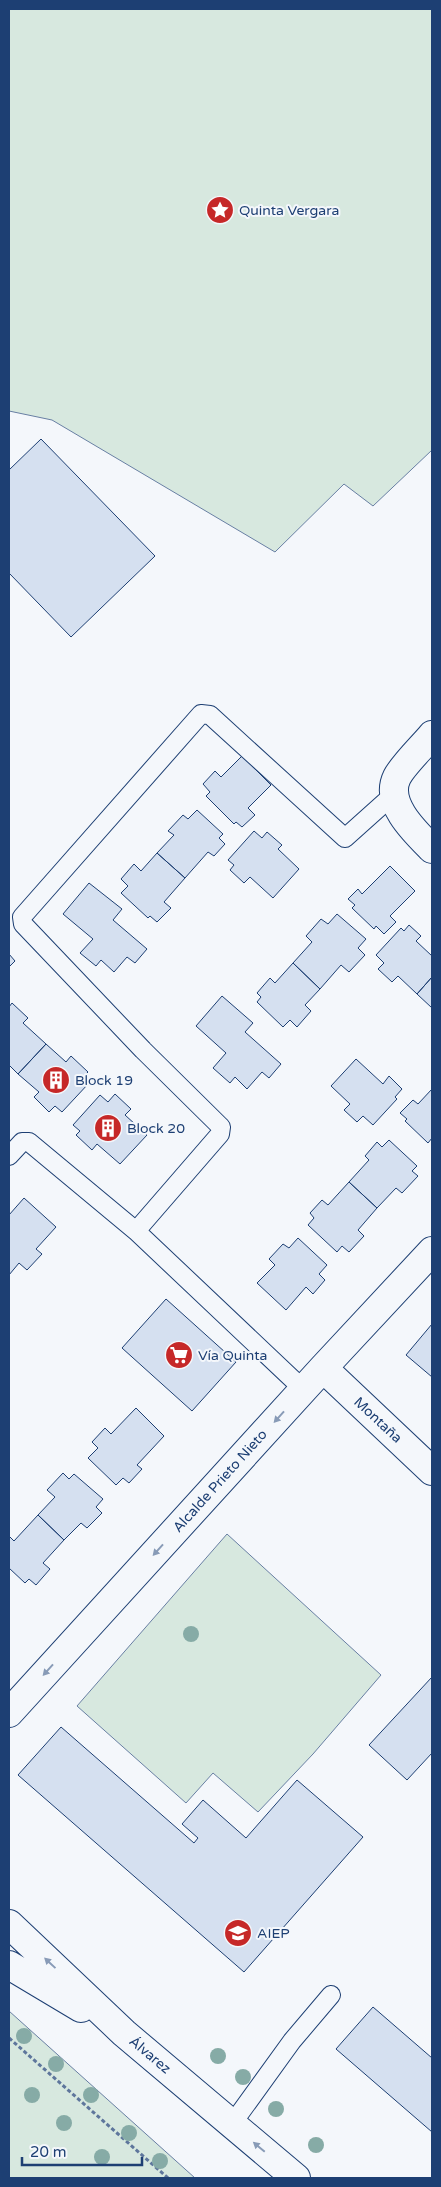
<svg xmlns="http://www.w3.org/2000/svg" width="441" height="2187" font-family="'Varela Round',sans-serif">
<style>
.green{fill:#d7e8df;stroke:#687fa3}
.building{fill:#d5e0f0;stroke:#1d3f73}
.lines{fill:none;stroke-linecap:round;stroke-linejoin:round}
.lane-casing{stroke:#1d3f73;stroke-width:20}
.street-casing{stroke:#1d3f73;stroke-width:30}
.primary-casing{stroke:#1d3f73;stroke-width:30}
.path{stroke:#5e769c;stroke-width:3;stroke-dasharray:4 2.5;stroke-linecap:butt}
.lane{stroke:#f4f7fb;stroke-width:18}
.street{stroke:#f4f7fb;stroke-width:28}
.primary{stroke:#f4f7fb;stroke-width:28}
.tree{fill:#86aba6}
.oneway{fill:#889bb7}
.labels{text-anchor:middle;dominant-baseline:central;stroke-width:4;stroke-linejoin:round;paint-order:stroke}
.poi-label{font-size:14px;fill:#1d3f73;stroke:#f4f7fb;text-anchor:start}
.street-label{font-size:14px;fill:#1d3f73;stroke:#f4f7fb}
</style>
<rect width="100%" height="100%" fill="#f4f7fb"/>
<path class="green" d="M9 9H432V450L373 506 344 484 275 552 52 420 9 411Z
M227 1534 381 1675 313 1754 258 1812 213 1773 186 1803 77 1706Z
M9 2011 195 2178H9Z"/>
<path class="building" d="M41 439 155 556 71 637 9 573V470Z
M242 756 271 785 248 808 255 815 242 827 236 822 234 824 206 796 210 792 203 784 215 771 221 777Z
M197 810 223 834 219 838 225 844 214 856 208 852 185 878 157 853 174 835 168 831 183 815 188 819Z
M254 831 262 838 267 832 282 845 278 849 299 869 273 898 250 877 244 883 230 870 234 865 228 860Z
M157 853 185 878 164 902 171 908 157 922 150 916 148 918 121 893 128 886 121 879 134 864 141 871Z
M390 866 415 891 390 916 396 922 384 934 376 926 374 929 352 908 355 905 348 899 358 889 362 894Z
M89 883 122 909 113 920 147 949 135 963 127 957 114 972 101 960 96 966 80 953 93 939 63 914Z
M337 914 366 939 358 948 365 955 349 972 341 965 320 989 293 963 312 942 306 936 321 919 328 924Z
M409 925 421 936 416 941 432 956V977L417 994 398 976 392 982 378 969 384 963 376 955 401 928 404 931Z
M9 954 15 961 9 967Z
M293 963 320 989 305 1005 311 1011 297 1027 290 1020 283 1027 257 1002 261 997 257 993 270 978 275 983Z
M432 977V1008L417 994Z
M222 996 253 1023 245 1032 281 1064 269 1078 262 1072 247 1089 235 1077 230 1083 213 1068 226 1053 196 1026Z
M12 1003 28 1018 23 1023 46 1044 18 1074 9 1065V1007Z
M46 1044 66 1062 71 1056 88 1072 83 1077 89 1083 62 1112 55 1106 49 1112 34 1097 39 1092 18 1074Z
M356 1059 383 1084 389 1076 402 1089 395 1097 397 1099 373 1125 363 1116 357 1122 344 1110 350 1104 331 1086Z
M432 1089V1138L428 1143 405 1121 407 1119 400 1113 413 1100 418 1104Z
M115 1094 131 1109 125 1115 147 1135 120 1164 97 1144 92 1150 76 1135 80 1131 73 1125 100 1095 108 1102Z
M389 1140 417 1166 412 1171 418 1176 402 1193 396 1188 377 1208 349 1182 369 1160 365 1156 377 1142 382 1147Z
M349 1182 377 1208 358 1230 364 1236 349 1252 342 1246 337 1252 308 1225 314 1218 310 1213 322 1200 328 1205Z
M24 1198 56 1227 36 1249 42 1254 27 1270 19 1263 9 1275V1215Z
M298 1238 327 1265 319 1274 325 1280 313 1294 306 1287 286 1310 257 1283 275 1265 269 1259 283 1244 289 1248Z
M166 1299 236 1362 192 1411 122 1348Z
M432 1324V1377L406 1355Z
M136 1408 164 1436 137 1465 142 1469 129 1483 123 1478 116 1485 88 1458 98 1448 92 1442 105 1428 111 1434Z
M63 1473 69 1479 74 1474 103 1499 96 1507 102 1513 87 1528 81 1523 64 1540 38 1515 55 1497 47 1490Z
M38 1515 64 1540 43 1563 50 1569 36 1585 29 1579 25 1583 9 1568V1536L14 1541Z
M432 1677V1753L407 1780 369 1745Z
M61 1727 194 1843 198 1838 182 1824 203 1800 246 1838 297 1780 363 1837 244 1972 18 1775Z
M373 2007 432 2058V2132L336 2049Z"/>
<g class="lines">
<g class="lane-casing">
<path id="lane" d="M9 1156 22 1142H29L136 1231 304 1390
M136 1231 220 1134 221 1127 143 1050 23 924 22 917 201 714 210 715 345 838 393 795
M232 2124 292 2041 331 1995"/>
</g>
<g class="street-casing">
<path id="street" d="M432 735C423 746 403 765 397 777 384 803 415 832 432 849
M323 1368 432 1471
M9 1713 323 1368 432 1251"/>
</g>
<g class="primary-casing">
<path id="primary" d="M9 1924 124 2033 296 2178
M9 1965 81 2008"/>
</g>
<path class="path" d="M9 2038 168 2178"/>
<use href="#lane" class="lane"/>
<use href="#street" class="street"/>
<use href="#primary" class="primary"/>
</g>
<g class="tree">
<circle cx="191" cy="1634" r="8"/>
<circle cx="24" cy="2036" r="8"/>
<circle cx="218" cy="2056" r="8"/>
<circle cx="56" cy="2064" r="8"/>
<circle cx="243" cy="2077" r="8"/>
<circle cx="32" cy="2095" r="8"/>
<circle cx="91" cy="2095" r="8"/>
<circle cx="276" cy="2109" r="8"/>
<circle cx="64" cy="2123" r="8"/>
<circle cx="129" cy="2133" r="8"/>
<circle cx="316" cy="2145" r="8"/>
<circle cx="102" cy="2157" r="8"/>
<circle cx="160" cy="2161" r="8"/>
</g>
<defs><path id="oneway-solid" d="M-6-.8H1V-3.2L6.5 0L1 3.2V.8H-6Z" transform="scale(1.25)"/></defs>
<g class="oneway">
<use href="#oneway-solid" transform="translate(279 1417) rotate(132)"/>
<use href="#oneway-solid" transform="translate(158 1550) rotate(132)"/>
<use href="#oneway-solid" transform="translate(48 1670) rotate(132)"/>
<use href="#oneway-solid" transform="translate(50 1963) rotate(-137)"/>
<use href="#oneway-solid" transform="translate(259 2147) rotate(-140)"/>
</g>
<defs>
<g id="sight-disc" transform="scale(1.4375)"><circle r="9.5" fill="#c62828" stroke="#f4f7fb"/><path d="M0-6L1.8-2.2L6-1.7L2.9 1.2L3.7 5.4L0 3.3L-3.7 5.4L-2.9 1.2L-6-1.7L-1.8-2.2Z" fill="#fff"/></g>
<g id="building-disc" transform="scale(1.4375)"><circle r="9.5" fill="#c62828" stroke="#f4f7fb"/><path d="M-4-6H4V6H1V3H-1V6H-4ZM-2.5-4.3h1.7v1.8h-1.7ZM.8-4.3h1.7v1.8H.8ZM-2.5-1h1.7V.8h-1.7ZM.8-1h1.7V.8H.8Z" fill="#fff"/></g>
<g id="supermarket-disc" transform="scale(1.4375)"><circle r="9.5" fill="#c62828" stroke="#f4f7fb"/><path d="M-6-5.5h2.5l.6 2H6L4.5 2H-2.5L-4.4-4H-6ZM-1.5 3.2a1.3 1.3 0 1 0 .1 0ZM3 3.2a1.3 1.3 0 1 0 .1 0Z" fill="#fff"/></g>
<g id="university-disc" transform="scale(1.4375)"><circle r="9.5" fill="#c62828" stroke="#f4f7fb"/><path d="M0-5L7-2L0 1L-7-2ZM-4 1L0 2.5L4 1V4Q0 6-4 4Z" fill="#fff"/></g>
</defs>
<g fill-rule="evenodd">
<use href="#sight-disc" x="220" y="210"/>
<use href="#building-disc" x="56" y="1080"/>
<use href="#building-disc" x="108" y="1128"/>
<use href="#supermarket-disc" x="179" y="1355"/>
<use href="#university-disc" x="238" y="1933"/>
</g>
<g class="labels">
<g class="poi-label">
<text x="239" y="210">Quinta Vergara</text>
<text x="75" y="1080">Block 19</text>
<text x="127" y="1128">Block 20</text>
<text x="198" y="1355">Vía Quinta</text>
<text x="257" y="1933">AIEP</text>
</g>
<g class="street-label">
<text transform="translate(378 1420) rotate(43)">Montaña</text>
<text transform="translate(220 1481) rotate(-48)">Alcalde Prieto Nieto</text>
<text transform="translate(150 2055) rotate(40)">Álvarez</text>
</g>
</g>
<rect width="441" height="2187" fill="none" stroke="#1d3f73" stroke-width="20"/>
<path d="M22 2157v8h120v-8" fill="none" stroke="#1d3f73" stroke-width="2.5"/>
<text x="30" y="2157" font-size="15" fill="#1d3f73" stroke="#f4f7fb" stroke-width="4" paint-order="stroke">20 m</text>
</svg>
